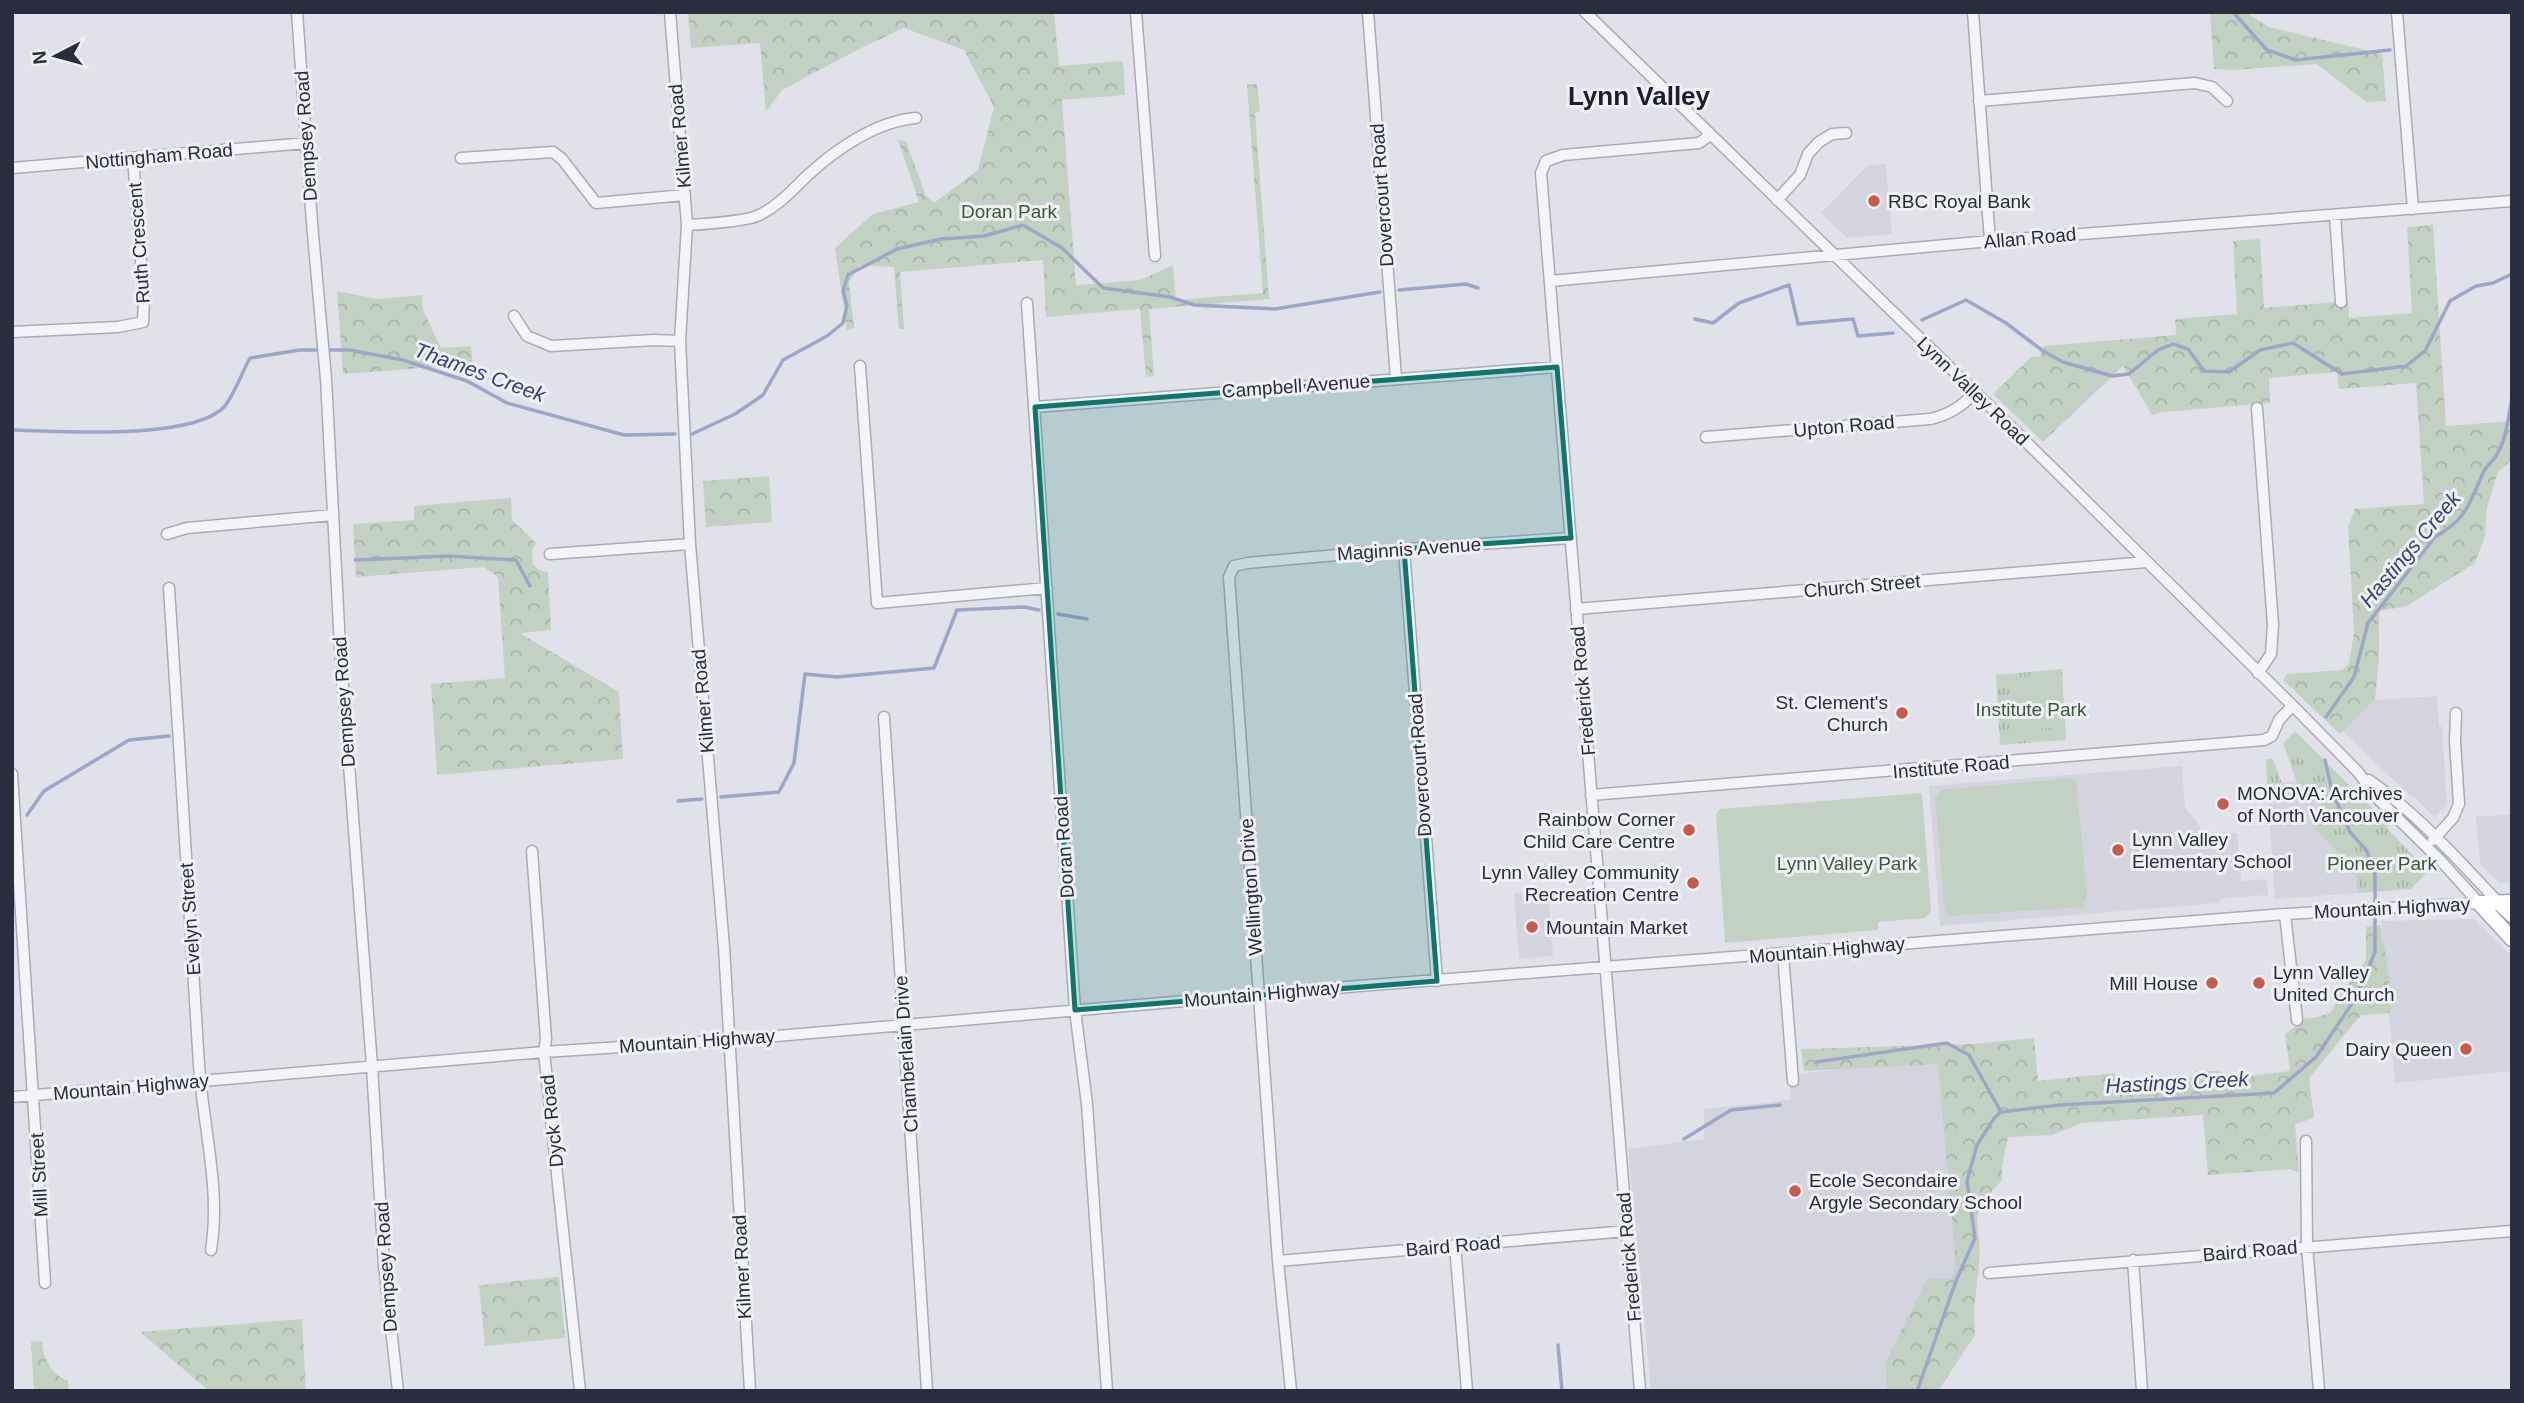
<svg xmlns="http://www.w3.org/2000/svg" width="2524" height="1403" font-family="Arial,sans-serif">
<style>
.built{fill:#d3d4de}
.grass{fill:url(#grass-tufts)}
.forest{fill:url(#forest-crowns)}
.garden{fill:#c2d2c2}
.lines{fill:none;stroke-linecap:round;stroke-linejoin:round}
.stream{stroke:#9da6c7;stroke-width:3.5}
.minor-casing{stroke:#aaabb6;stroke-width:13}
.major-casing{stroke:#a0a3b4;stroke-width:17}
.minor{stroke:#f3f4f7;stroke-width:10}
.major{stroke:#fff;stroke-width:14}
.marked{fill:#0f766e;fill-opacity:0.2;stroke:#0f766e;stroke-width:5;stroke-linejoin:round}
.poi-dot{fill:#c8594b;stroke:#f0f1f6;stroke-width:2.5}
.labels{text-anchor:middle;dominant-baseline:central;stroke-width:6;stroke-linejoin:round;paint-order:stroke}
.street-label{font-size:19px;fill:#2a2c40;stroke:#f0f1f6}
.poi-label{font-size:19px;fill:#2a2c40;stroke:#f0f1f6;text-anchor:start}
.park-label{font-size:19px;fill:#385b3a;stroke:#f0f1f6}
.water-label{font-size:21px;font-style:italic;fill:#364172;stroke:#f0f1f6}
.district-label{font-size:26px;font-weight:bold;fill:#1c1d31;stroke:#f0f1f6}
</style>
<defs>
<pattern id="grass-tufts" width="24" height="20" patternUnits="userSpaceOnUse" patternTransform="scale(1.75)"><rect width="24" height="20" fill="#c2d2c2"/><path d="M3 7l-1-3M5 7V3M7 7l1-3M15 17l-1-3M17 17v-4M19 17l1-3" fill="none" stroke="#a7b4a8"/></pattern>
<pattern id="forest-crowns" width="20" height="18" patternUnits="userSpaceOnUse" patternTransform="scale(1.75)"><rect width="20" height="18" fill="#c2d2c2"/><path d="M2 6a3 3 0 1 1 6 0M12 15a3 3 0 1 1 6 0" fill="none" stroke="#a7b4a8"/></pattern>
</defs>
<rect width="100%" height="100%" fill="#e1e2e9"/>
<path class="built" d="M1886 164 1892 234 1847 238 1821 213 1867 166Z
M2437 696 2439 725 2442 727 2447 805 2434 817 2413 796 2411 797 2343 731 2375 700Z
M2182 766 2185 807 2200 826V833H2237L2242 886V881L2267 879 2268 895 2223 898 2218 903 1940 926 1929 786Z
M2294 781 2323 793 2315 829 2355 871 2358 893 2275 899 2267 784Z
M2512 814V882L2499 883 2480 864 2476 817Z
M1548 890 1553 956 1519 959 1514 893Z
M2474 919 2512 956V1071L2395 1083 2381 921Z
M1948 1057 1957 1274 1909 1391H1651L1628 1149 1704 1139V1109L1791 1100 1789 1075Z"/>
<path class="grass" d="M2062 669 2066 740 2000 745 1996 675Z
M2295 731 2389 825 2387 828 2428 871 2411 889 2358 893 2355 871 2315 829 2323 793 2297 783 2283 743Z
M2266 759H2273L2282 783 2267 784Z"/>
<path class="forest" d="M701 12H1054L1059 66 1123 61 1125 95 1062 100 1076 285 1140 280 1173 265 1176 300 1263 293 1247 85 1257 84 1260 112 1255 113 1269 299 1149 309 1154 376 1146 377 1140 309 1046 317 1043 260 900 272 904 329H899L894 267 860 265 849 282 854 328 847 330 835 248 873 214 919 202 898 140 906 141 926 196 934 203 978 170 994 107 964 50 904 28 859 49 782 90 766 112 760 43 691 48 688 13Z
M2210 12H2245L2269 27 2382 54 2386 101 2366 102 2317 64 2233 70 2214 69Z
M2433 225 2446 426 2512 421V460L2498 472 2487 508 2485 536 2475 563 2407 606 2379 611V657L2375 700 2340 734 2283 680 2287 674 2342 670 2349 664 2354 632 2348 527 2355 509 2424 504 2416 383 2339 389 2337 372 2269 378 2270 403 2162 412 2152 415 2123 366 2043 442 1993 394 2031 357 2040 356 2044 346 2176 335 2175 319 2237 314 2233 241 2260 239 2264 308 2348 301 2349 318 2412 313 2407 227Z
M337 291 377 299 422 295 423 310 441 348 471 346 473 364 343 374Z
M769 476 772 522 706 527 703 481Z
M511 498 512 520 536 543 532 551 533 564 539 570 548 572 551 630 520 633 619 692 623 759 437 775 431 684 505 678 498 577 484 567 356 577 353 524 414 520V506Z
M2380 925 2389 975 2391 1013 2361 1015 2309 1078 2314 1118 2295 1124 2299 1173 2290 1169 2208 1175 2203 1115 2082 1123 2052 1135 2008 1137 2002 1166V1180L1985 1199 1977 1216 1980 1254 1974 1312 1975 1335 1938 1391H1887L1886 1361 1927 1278 1951 1279 1956 1266 1938 1064 1804 1071 1801 1049 1972 1044 2034 1038 2038 1081 2115 1073 2116 1084 2196 1077V1071H2217L2237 1077 2290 1071 2285 1034 2306 1018H2315L2331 1012 2338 998 2366 960V927Z
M559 1277 565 1338 485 1346 479 1285Z
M302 1319 306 1391H209L140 1332Z
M42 1341C43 1359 51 1374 68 1381L69 1391H34L31 1342Z"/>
<path class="garden" d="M2060 681 2061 700 2020 704 2019 685Z
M2062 708 2063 727 2022 730 2021 711Z
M2071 778 2076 782 2087 894 2082 907 1949 916 1945 913 1935 798 1941 790Z
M1922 793 1931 910 1926 918 1878 922V930L1725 943 1716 814 1720 809Z"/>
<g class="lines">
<path class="stream" d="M2233 12 2267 50 2296 60 2390 50
M1399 290 1466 284 1478 288
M1695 319 1713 323 1739 303 1789 285 1798 324 1853 319 1858 336 1893 333
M1922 320 1966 300 2006 323 2043 351 2063 362 2112 376 2129 374 2158 350 2173 344 2188 349 2204 371 2229 372 2260 350 2293 343 2342 374 2406 366 2425 351 2450 301 2476 286 2493 283 2512 274
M12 430C58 431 194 441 225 406 235 393 242 372 250 358L300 350H349L403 360 467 381 507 403 624 435 675 434
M692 434 735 414 763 395 783 360 827 336 843 323 847 306 843 291 848 275 897 249 941 239 984 236 1023 225 1062 248 1103 288 1170 297 1194 305 1275 309 1380 292
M355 560 448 556 516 560 530 586
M1058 614 1087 619
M2326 717 2354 677 2368 623 2435 537C2467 519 2469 504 2483 473 2486 466 2492 462 2496 456 2507 438 2508 418 2512 398
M721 797 779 792 794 763 805 674 837 677 934 668 957 610 1024 607 1039 610
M678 801 702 799
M27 815 44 791 129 740 169 736
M1816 1062 1947 1043 1969 1055 2001 1112
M1684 1139 1731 1110 1780 1105
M1558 1345 1562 1391
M1917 1391 1956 1281 1975 1238 1967 1181 1977 1145 1995 1117 2001 1112 2060 1105 2274 1093 2316 1057 2355 999 2375 952V876L2367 851 2350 832 2332 791 2325 760"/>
<g class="minor-casing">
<path id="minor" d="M297 12 312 223 326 379 340 646 372 1066 384 1265 398 1391
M670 12 687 225 680 341 690 544 724 947 750 1391
M1136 12 1155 256
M1368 12 1396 378
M1585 12 2009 425 2300 713 2358 772 2380 801 2441 861 2479 903
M1973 12 1990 241
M2397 12 2413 209
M1979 101 2195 83 2212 87 2227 101
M461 158 553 152 562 159 596 203 685 195
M12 168 307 143
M1777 200 1800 175 1808 154 1819 142 1832 134 1846 133
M2335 215 2341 302
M687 225C703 224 743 222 757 216 778 207 792 190 808 175 836 149 877 121 916 118
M1550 281 1990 241 2512 201
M1027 303 1075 1010 1087 1104 1107 1391
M514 316 527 336 551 346 654 340 680 341
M12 332 118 327 143 322 144 300 133 158
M860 366 877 603 1047 588
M1035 407 1557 367
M2257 408 2273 625 2271 654 2258 673
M1706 437 1930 419C1948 415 1962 407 1974 393
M167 534 187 528 333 515
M1404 549 1437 981
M550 554 690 544
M169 588C179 747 190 906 199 1065 203 1126 221 1189 211 1250
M1576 609 2147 562
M884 717 927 1391
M12 774 45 1283
M2369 780C2418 814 2458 860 2499 903
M1591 795 2264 740 2272 736 2279 720 2292 706
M2433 840 2453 818 2459 804 2455 741 2456 713
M532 851 546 1039 544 1052 580 1391
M2285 914 2297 1020
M1783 954 1793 1081
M12 1097 544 1052 730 1040 1359 986 2285 914 2479 903
M2306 1141 2307 1246 2319 1391
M1455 1245 1467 1391
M2133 1260 2142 1391
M1278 1261 1627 1231
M1989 1273 2512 1231
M1291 1391 1278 1261 1229 577 1234 566 1248 563 1404 549 1571 538
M1640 1391 1541 173 1546 161 1563 155 1699 143 1710 135"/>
</g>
<g class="major-casing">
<path id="major" d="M2479 903 2512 939
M2479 903 2512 902
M2499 903 2512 915"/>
</g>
<use href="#minor" class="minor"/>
<use href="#major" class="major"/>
</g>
<path class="marked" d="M1557 367 1571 538 1404 549 1437 981 1075 1010 1035 407Z"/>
<g class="poi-dot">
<circle cx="1874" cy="201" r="7"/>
<circle cx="1902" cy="713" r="7"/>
<circle cx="2223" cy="804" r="7"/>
<circle cx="1689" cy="830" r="7"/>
<circle cx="2118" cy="850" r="7"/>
<circle cx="1693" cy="883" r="7"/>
<circle cx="1532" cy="927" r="7"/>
<circle cx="2212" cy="983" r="7"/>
<circle cx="2259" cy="983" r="7"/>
<circle cx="2466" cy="1049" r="7"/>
<circle cx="1795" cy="1191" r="7"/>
</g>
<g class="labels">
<g class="street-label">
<text transform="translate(306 136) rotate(-94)">Dempsey Road</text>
<text transform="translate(680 136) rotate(-95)">Kilmer Road</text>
<text transform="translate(159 156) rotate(-5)">Nottingham Road</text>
<text transform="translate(1382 195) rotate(-94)">Dovercourt Road</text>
<text transform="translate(2030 238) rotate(-5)">Allan Road</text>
<text transform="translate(139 243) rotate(-94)">Ruth Crescent</text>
<text transform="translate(1296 386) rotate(-4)">Campbell Avenue</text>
<text transform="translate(1973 391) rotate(44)">Lynn Valley Road</text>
<text transform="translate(1844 426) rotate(-5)">Upton Road</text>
<text transform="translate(1409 549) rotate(-4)">Maginnis Avenue</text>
<text transform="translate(1862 586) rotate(-5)">Church Street</text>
<text transform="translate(1583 691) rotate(-95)">Frederick Road</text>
<text transform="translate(703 701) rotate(-95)">Kilmer Road</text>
<text transform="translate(344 702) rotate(-94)">Dempsey Road</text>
<text transform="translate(1420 765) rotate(-94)">Dovercourt Road</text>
<text transform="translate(1951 767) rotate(-5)">Institute Road</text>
<text transform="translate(1064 847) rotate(-94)">Doran Road</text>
<text transform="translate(1251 887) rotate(-94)">Wellington Drive</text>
<text transform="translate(2392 908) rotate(-3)">Mountain Highway</text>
<text transform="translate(190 919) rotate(-94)">Evelyn Street</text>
<text transform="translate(1827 950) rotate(-5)">Mountain Highway</text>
<text transform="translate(1262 994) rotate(-5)">Mountain Highway</text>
<text transform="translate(697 1041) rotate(-4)">Mountain Highway</text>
<text transform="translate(906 1054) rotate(-94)">Chamberlain Drive</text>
<text transform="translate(131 1087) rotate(-5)">Mountain Highway</text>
<text transform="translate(552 1121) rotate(-96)">Dyck Road</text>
<text transform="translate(39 1175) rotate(-93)">Mill Street</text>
<text transform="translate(1453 1246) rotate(-5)">Baird Road</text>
<text transform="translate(2250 1251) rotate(-5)">Baird Road</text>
<text transform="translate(1629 1257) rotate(-95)">Frederick Road</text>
<text transform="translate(386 1267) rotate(-94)">Dempsey Road</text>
<text transform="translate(742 1267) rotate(-93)">Kilmer Road</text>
</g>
<g class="poi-label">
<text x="1888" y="201">RBC Royal Bank</text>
<text x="1888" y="702" text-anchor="end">St. Clement's<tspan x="1888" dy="22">Church</tspan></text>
<text x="2237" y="793">MONOVA: Archives<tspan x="2237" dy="22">of North Vancouver</tspan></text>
<text x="1675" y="819" text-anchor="end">Rainbow Corner<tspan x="1675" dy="22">Child Care Centre</tspan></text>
<text x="2132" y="839">Lynn Valley<tspan x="2132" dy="22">Elementary School</tspan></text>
<text x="1679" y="872" text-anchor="end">Lynn Valley Community<tspan x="1679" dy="22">Recreation Centre</tspan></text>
<text x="1546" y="927">Mountain Market</text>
<text x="2273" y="972">Lynn Valley<tspan x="2273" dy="22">United Church</tspan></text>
<text x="2198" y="983" text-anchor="end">Mill House</text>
<text x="2452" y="1049" text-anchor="end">Dairy Queen</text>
<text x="1809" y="1180">Ecole Secondaire<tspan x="1809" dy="22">Argyle Secondary School</tspan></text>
</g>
<g class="park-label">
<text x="1009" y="211">Doran Park</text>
<text x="2031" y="709">Institute Park</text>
<text x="1847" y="863">Lynn Valley Park</text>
<text x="2382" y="863">Pioneer Park</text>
</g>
<g class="water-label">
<text transform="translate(480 372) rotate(20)">Thames Creek</text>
<text transform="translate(2410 549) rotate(-50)">Hastings Creek</text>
<text transform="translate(2177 1082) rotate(-3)">Hastings Creek</text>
</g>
<g class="district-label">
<text x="1639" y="96">Lynn Valley</text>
</g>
</g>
<rect width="2524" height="1403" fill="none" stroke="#2a2c40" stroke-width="28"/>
<g transform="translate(56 56) rotate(264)" stroke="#f0f1f6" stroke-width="5" paint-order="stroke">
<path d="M0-5L12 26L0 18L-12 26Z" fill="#2a2c40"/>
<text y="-10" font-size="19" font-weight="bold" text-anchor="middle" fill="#2a2c40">N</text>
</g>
</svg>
